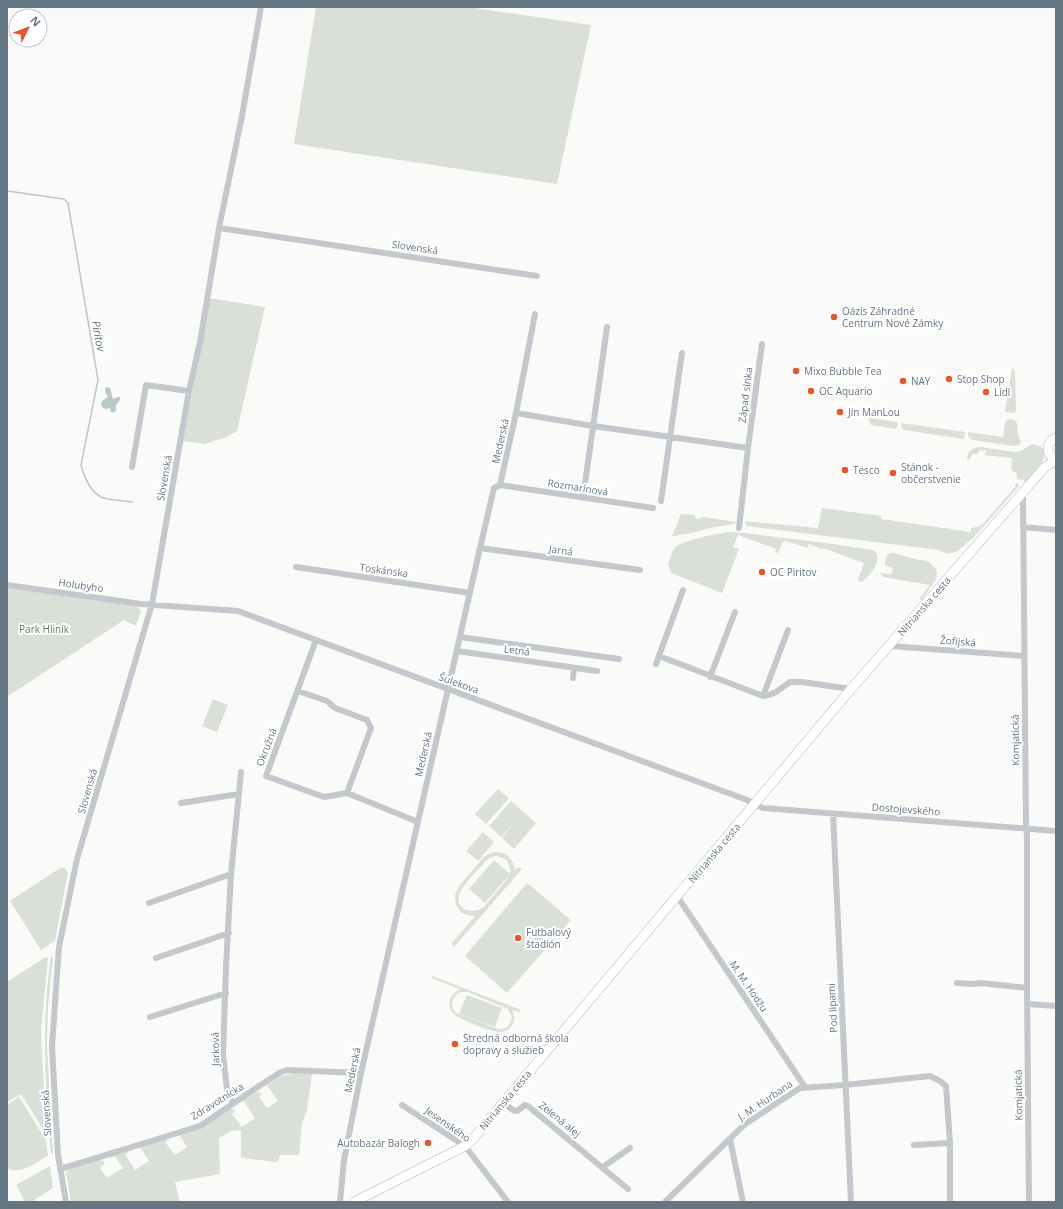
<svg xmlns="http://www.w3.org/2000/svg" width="1063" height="1209" font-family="'Open Sans',sans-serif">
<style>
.green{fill:#dadfd7;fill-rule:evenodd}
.water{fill:#bbc7cb}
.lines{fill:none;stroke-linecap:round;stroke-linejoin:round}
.stream{stroke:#bbc7cb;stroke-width:1.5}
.secondary-casing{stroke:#b3babf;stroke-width:10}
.street{stroke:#c3c8cc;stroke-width:6}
.secondary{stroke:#fff;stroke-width:9}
.poi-dot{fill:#e4572e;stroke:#fff;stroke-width:1.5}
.labels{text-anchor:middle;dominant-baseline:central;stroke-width:4;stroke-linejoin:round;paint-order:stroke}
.street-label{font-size:10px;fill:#657683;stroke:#fff}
.poi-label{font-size:10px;fill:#657683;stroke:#fff;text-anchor:start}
.park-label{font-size:10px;fill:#687a64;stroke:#fff}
.water-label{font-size:11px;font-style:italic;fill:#60757c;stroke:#fff}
</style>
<rect width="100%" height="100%" fill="#fafaf8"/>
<path class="green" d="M316 7H468L591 25 557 184 294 144Z
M209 298 265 307 237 431 227 437 204 444 183 441Z
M1012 368 1015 371 1016 411 1014 413 1005 412Z
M868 418 898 422 897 427 895 429 871 425Z
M1011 419 1016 421 1017 424 1018 435 1021 442 1019 445 1014 446 972 440 968 436V432L1003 437 1005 423 1007 420Z
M901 423 965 432 964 439 904 430 902 428Z
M1032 444C1059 447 1035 474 1027 483L1023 480 1017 479C1017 475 1017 472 1012 471V469H1011L1012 458 984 455 987 451 980 450 977 454H972L970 460 967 459C968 451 971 448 980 447L1015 452 1021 451Z
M1016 483H1018L1019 486 975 536 958 551 948 554 939 550 747 526 744 521 818 528 822 508 881 516V519L971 532V528L978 527 982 525 1015 487Z
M681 514 694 515 696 519H700L703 517 737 522C731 527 722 525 715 527 700 530 687 535 672 536Z
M728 532 745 533 825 543 873 550C885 558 870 577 861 582L859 581 858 579 864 563 823 548 822 549 809 544 807 548 786 541 783 542 778 553 775 552 776 549 738 535 733 547 739 549 722 593 671 573 668 565C670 560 671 552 675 548 681 540 717 534 728 532Z
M890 553H894L919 560 928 561 935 568 937 573 936 579 921 601 919 599 930 585 883 577 880 573 892 574 893 568 885 565C884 560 886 557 890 553Z
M7 587 135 605 141 610 136 626 124 620 7 697Z
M213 699 228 705 217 732 202 726Z
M498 789 509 798 486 824 475 814Z
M511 801 536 823 514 849 502 838 515 821 501 837 489 826Z
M483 832 494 842 478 861 466 851Z
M494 852C506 851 513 858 515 870L518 867 522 869 454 947 451 944 475 916 466 915 461 912 456 905 455 895 459 886 483 858 488 854ZM495 856C506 857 511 863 510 874L494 860 469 889 485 903 509 875 507 879 484 907C473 915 455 911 459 895 461 886 480 868 486 861L490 858Z
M60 868H64L68 872 55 941 41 950 10 901Z
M527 883 571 920 507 993 465 956Z
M51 956 53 958 48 1006 47 1046 53 1153 51 1154C45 1088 41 1022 51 956Z
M46 957 48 958 41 1031 46 1131 45 1132 21 1094 7 1102V982Z
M432 976 521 1010 520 1012 512 1010C514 1015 515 1020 512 1025 510 1029 505 1032 499 1032 491 1032 462 1020 455 1015 445 1006 449 995 460 989L431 978ZM462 992H468L508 1009 512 1017C511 1025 506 1030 498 1029L456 1013C449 1005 452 995 462 992Z
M467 995 502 1008 495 1027 459 1014Z
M294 1073 312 1074 307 1110 302 1123 299 1155H280L278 1162 241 1158V1130L231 1131 219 1138 220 1174 175 1182 180 1202H71L66 1173 70 1169 99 1160 103 1161 105 1163 100 1168 107 1178 123 1168 115 1156 110 1159 111 1156 127 1151 129 1152 125 1154 135 1170 149 1161 140 1147 166 1139 169 1140 165 1142 175 1155 187 1147 179 1134 229 1109H233L235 1111 232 1114 242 1127 255 1118 243 1100 257 1092H260L262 1094 259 1097 267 1108 278 1101 267 1085 281 1076Z
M19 1097 46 1140 48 1156C36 1162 23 1174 9 1169L7 1166V1105Z
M50 1166 53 1188 31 1202H25L16 1185Z"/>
<path class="water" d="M107 387 110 388 113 399 118 397H120V400L116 405V411L113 413 111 412 110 408 106 409 103 408 101 404 102 401 108 397 105 391V388Z"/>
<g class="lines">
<path class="stream" d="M7 191 64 199 68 203 98 380 81 465C84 477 89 490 101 497 107 500 125 501 133 502"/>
<g class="secondary-casing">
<path id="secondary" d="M1056 438C1048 441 1046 448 1050 455L1056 459
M354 1202 465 1146 472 1140 851 689 1045 467 1056 460"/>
</g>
<path class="street" d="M219 228 537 276
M516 413 593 426 748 448
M132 467 146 385 189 391
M500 485 653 508
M1023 493 1026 824 1027 837V988L1029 1202
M583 498 607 327
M661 501 682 353
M1023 527 1056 530
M739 528 748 448 762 344
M480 548 640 570
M296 567 470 593
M7 585 141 604 238 611 747 800 763 808 1056 831
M460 637 619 659
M316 640 266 776 324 797 347 793 418 822
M890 646 1024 656
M457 651 597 671
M659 656 763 696 769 695 776 692 790 682H802L851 689
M656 664 683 590
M710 677 735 612
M573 678 574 668
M298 691 327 701 335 708 367 720 371 728 347 793
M763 696 788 630
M181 803 239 794
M833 814 851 1202
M677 896 805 1087
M149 903 231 874
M156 958 229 933
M957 983 972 984 980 983 1027 988
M1028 1004 1056 1006
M150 1017 226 993
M233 1103 227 1090 223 1054 226 967 231 874 241 772
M503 1103 513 1110 517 1111 525 1105 528 1106 628 1189
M402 1105 465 1146 508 1202
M730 1139 743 1202
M914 1145 950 1143
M603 1167 630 1148
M60 1169 67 1167 200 1126 259 1086 281 1072 287 1070 361 1073
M66 1202 58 1155 52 1046 59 947 77 859 152 604 189 391 200 342 219 228 242 116 261 7
M340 1202 344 1160 361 1073 480 548 494 488 500 485 516 413 535 314
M665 1202 745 1124 800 1088 845 1085 930 1076 940 1081 946 1086 950 1143V1202"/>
<use href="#secondary" class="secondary"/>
</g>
<g class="poi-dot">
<circle cx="834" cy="317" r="4"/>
<circle cx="796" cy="371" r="4"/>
<circle cx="949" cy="379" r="4"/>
<circle cx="903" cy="381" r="4"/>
<circle cx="811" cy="391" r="4"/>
<circle cx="986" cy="392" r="4"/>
<circle cx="840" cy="412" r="4"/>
<circle cx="845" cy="470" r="4"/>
<circle cx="893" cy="473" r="4"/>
<circle cx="762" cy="572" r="4"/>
<circle cx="518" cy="938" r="4"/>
<circle cx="455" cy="1044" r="4"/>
<circle cx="428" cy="1143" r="4"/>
</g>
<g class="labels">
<g class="street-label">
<text transform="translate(415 247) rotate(8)">Slovenská</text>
<text transform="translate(745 395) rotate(-83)">Západ slnka</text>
<text transform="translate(500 441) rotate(-77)">Mederská</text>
<text transform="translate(164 478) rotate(-80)">Slovenská</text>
<text transform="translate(578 487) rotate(9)">Rozmarínová</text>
<text transform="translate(561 550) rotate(8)">Jarná</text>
<text transform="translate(384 570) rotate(8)">Toskánska</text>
<text transform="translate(81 585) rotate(8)">Holubyho</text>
<text transform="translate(924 606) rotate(-49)">Nitrianska cesta</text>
<text transform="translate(958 641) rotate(5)">Žofijská</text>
<text transform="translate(517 650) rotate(8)">Letná</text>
<text transform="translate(459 683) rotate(20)">Šulekova</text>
<text transform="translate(1015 740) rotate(-91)">Komjatická</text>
<text transform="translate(266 747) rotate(-69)">Okružná</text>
<text transform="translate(423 754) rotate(-77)">Mederská</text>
<text transform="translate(87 791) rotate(-74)">Slovenská</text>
<text transform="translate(906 809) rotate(4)">Dostojevského</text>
<text transform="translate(714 853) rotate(-50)">Nitrianska cesta</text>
<text transform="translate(749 986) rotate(56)">M. M. Hodžu</text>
<text transform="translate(832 1008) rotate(-93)">Pod lipami</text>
<text transform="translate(215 1049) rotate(-91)">Jarková</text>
<text transform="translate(352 1070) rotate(-78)">Mederská</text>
<text transform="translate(1018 1095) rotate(-91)">Komjatická</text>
<text transform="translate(505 1100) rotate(-50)">Nitrianska cesta</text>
<text transform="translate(765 1100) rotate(-34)">J. M. Hurbana</text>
<text transform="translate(217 1101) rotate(-32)">Zdravotnícka</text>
<text transform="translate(46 1113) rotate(-93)">Slovenská</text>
<text transform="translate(560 1119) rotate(39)">Zelená alej</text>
<text transform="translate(448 1124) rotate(35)">Jesenského</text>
</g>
<g class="poi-label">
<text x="842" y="311">Oázis Záhradné<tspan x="842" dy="12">Centrum Nové Zámky</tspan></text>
<text x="804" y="371">Mixo Bubble Tea</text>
<text x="957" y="379">Stop Shop</text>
<text x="911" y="381">NAY</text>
<text x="819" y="391">OC Aquario</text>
<text x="994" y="392">Lidl</text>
<text x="848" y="412">Jin ManLou</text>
<text x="901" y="467">Stánok -<tspan x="901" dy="12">občerstvenie</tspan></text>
<text x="853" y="470">Tesco</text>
<text x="770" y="572">OC Piritov</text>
<text x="526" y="932">Futbalový<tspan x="526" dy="12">štadión</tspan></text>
<text x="463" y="1038">Stredná odborná škola<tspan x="463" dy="12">dopravy a služieb</tspan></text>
<text x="420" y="1143" text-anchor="end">Autobazár Balogh</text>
</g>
<g class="park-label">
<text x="44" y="629">Park Hliník</text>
</g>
<g class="water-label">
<text transform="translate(99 336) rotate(80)">Piritov</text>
</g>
</g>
<rect width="1063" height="1209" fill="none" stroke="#657683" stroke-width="16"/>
<g transform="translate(28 28) rotate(48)"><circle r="19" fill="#ffffff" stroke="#c1c8cd"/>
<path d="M0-3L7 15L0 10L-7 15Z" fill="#e4572e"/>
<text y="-6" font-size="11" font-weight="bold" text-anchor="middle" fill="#657683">N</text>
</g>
</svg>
